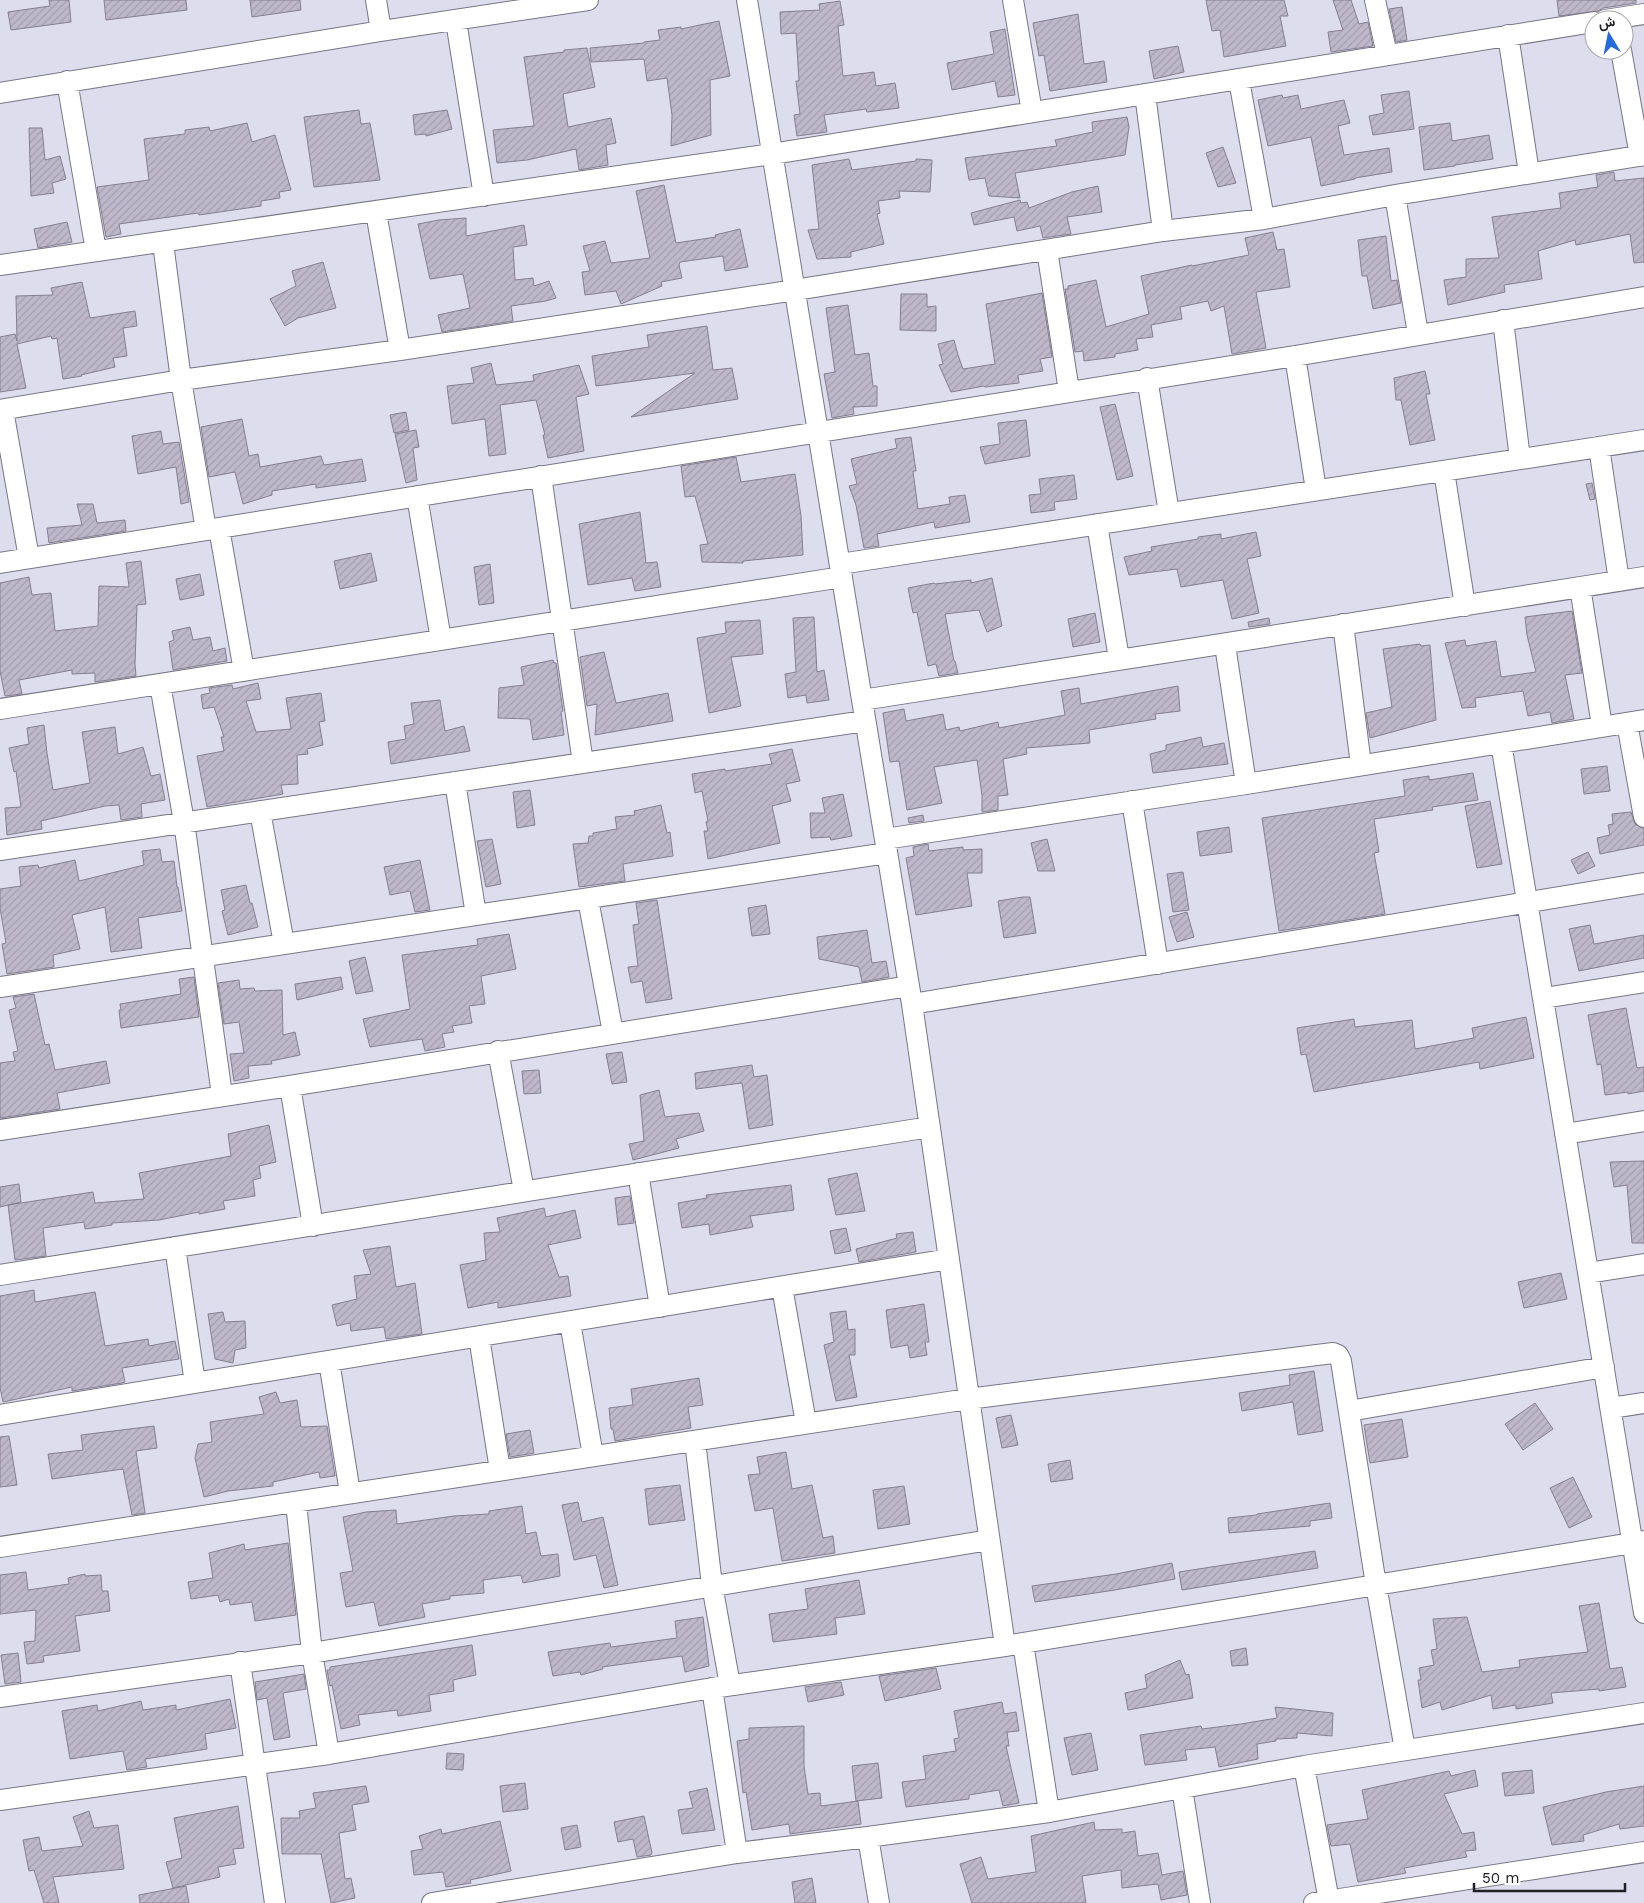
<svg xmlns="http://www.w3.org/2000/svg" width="1644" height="1903" font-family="'Work Sans',Vazirmatn,sans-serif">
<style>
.building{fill:url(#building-hatch);stroke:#85808f}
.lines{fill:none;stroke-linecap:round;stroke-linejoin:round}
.minor-casing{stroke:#777686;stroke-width:22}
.minor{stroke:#fff;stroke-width:20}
</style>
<defs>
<pattern id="building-hatch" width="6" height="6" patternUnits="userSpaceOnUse" patternTransform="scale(1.25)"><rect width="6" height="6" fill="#beb9ca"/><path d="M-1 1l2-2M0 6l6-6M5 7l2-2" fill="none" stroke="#a39fae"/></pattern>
</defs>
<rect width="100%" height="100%" fill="#deddee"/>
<path class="building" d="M49 0H69L71 22 11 30 8 12 50 6Z
M104 0H186L187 10 106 20Z
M250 0H300L301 10 252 17Z
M1206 0H1284L1288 16H1280L1286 46 1224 57 1220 30 1212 31Z
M1333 0H1351L1359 24 1368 22 1373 46 1331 52 1328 32 1343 30Z
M1557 0H1636V3L1603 8 1598 11 1559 16Z
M840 1 844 25 838 26 843 76 874 72 876 86 895 83 899 108 867 112 866 109 824 115 827 132 797 136 794 115 800 114 796 81H799L796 33 781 34 780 12 820 10 819 4Z
M1402 7 1407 40 1396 42 1389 9Z
M1078 14 1084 64 1104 61 1107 82 1050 91 1044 55 1039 56 1033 23Z
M719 21 730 76 710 80 711 135 671 146 672 115 667 78 647 81 644 59 591 62 590 48 644 43V42L660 40 658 30 681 27V29Z
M1005 29 1015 95 998 97 995 81 952 90 947 63 994 54 990 32Z
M1178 46 1184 72 1154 79 1149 51Z
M587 48 595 87 563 94 568 127 611 118 616 143 606 145 608 165 579 170 576 149 527 160 497 163 493 130 534 126 524 57 564 52V50Z
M1409 91 1414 129 1373 135 1369 116 1384 113 1381 95Z
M1282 95 1283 98 1298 95 1301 109 1344 100 1350 123 1338 126 1344 155 1389 148 1392 172 1355 178V179L1321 186 1311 137 1268 146 1258 100Z
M359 110 361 124 370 123 380 180 314 187 304 117Z
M447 110 452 129 426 136V134L415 135 413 115Z
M1127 117 1129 127 1125 155 1015 173 1020 198 989 196 985 178 969 180 965 158 1057 146 1055 140 1093 132 1092 122Z
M247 123 252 142 275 135 291 190 279 192 280 198 261 201V206L199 215 198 213 119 224 121 234 106 237 97 187 149 180 144 139 185 134V130L209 127 210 131Z
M1450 123 1452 141 1489 135 1493 159 1455 165V166L1424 170 1419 127Z
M29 128H42L45 160 60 156 66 179 52 183 54 193 31 196Z
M1223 147 1236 183 1218 187 1206 153Z
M849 159 852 170 916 161V159L932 160 930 192 899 191 900 198 878 201 880 213 877 214 884 244 851 252V257L817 259 808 230 819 229 812 165Z
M1614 172 1615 181 1644 178V262L1634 263 1630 234 1576 245 1575 240 1538 251 1542 279 1504 285 1505 292 1448 305 1444 280 1466 277V259L1499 258 1492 217 1561 208 1559 193 1598 187 1596 175Z
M664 185 676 243 716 237 715 235 740 229 748 267 725 271 723 256 680 262 679 265 682 278 661 282 662 286 621 304 616 291 585 295 582 272 590 271 583 246 605 241 611 263 650 258 636 191Z
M1098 186 1102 212 1067 217 1071 234 1043 238 1040 226 1017 231 1014 217 974 225 971 213 1020 200 1021 203 1027 202 1029 208 1072 192Z
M466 218V236L524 225 527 245 513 247 515 280 533 278 534 286 549 281 556 298 546 301 511 306 513 321 442 332 438 315 470 308 463 274 430 279 418 224 439 220Z
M67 222 72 242 38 248 34 229Z
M1273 232 1277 250 1284 249 1290 287 1256 292 1266 348 1232 354 1224 306 1211 311 1208 301 1180 307 1182 319 1151 325 1153 337 1136 339 1138 350 1115 354V357L1084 361 1083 351 1075 352 1065 289H1068V286L1096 280 1106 327 1149 314 1141 276 1192 265V266L1249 255 1245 238Z
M1386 236 1391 281 1397 280 1401 303 1373 309 1367 276H1362L1358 240Z
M323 262 336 308 298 318 285 326 270 299 296 286 292 271Z
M82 282 90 318 135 311 137 326 123 328 127 356 113 358 115 367 81 375 82 376 63 379 57 338 52 339 51 336 17 344 26 388 0 392V337L15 334 17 341 16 296 53 295 51 288Z
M1042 293 1052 357 1040 359 1043 371 1018 375 1019 383 985 387 984 386 951 392 939 365 943 364 938 344 954 340 958 355 963 369 995 364 986 304Z
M901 294H927V307L936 306V331L900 330Z
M848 305 855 355 869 353 873 386H877V406L853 407 854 414 832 418 824 374 835 372 826 308Z
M707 326 713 370 732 368 738 399 631 417 695 373 596 386 592 356 649 347 647 335Z
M491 363 496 385 534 381 533 375 579 365 589 394 576 397 584 451 548 458 543 435H545L536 400 500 405 506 454 489 456 485 419 452 424 447 386 474 383 471 368Z
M1425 371 1430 394H1426L1435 440 1410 445 1401 400H1396L1394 378Z
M1115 404 1133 476 1117 480 1100 407Z
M406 412 409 430 394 433 390 415Z
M242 419 249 456 258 454 260 467 321 456 324 465 362 459 366 481 316 488V484L272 491V495L243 504 235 472 209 477 201 427Z
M1026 420 1030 456 985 464 980 447 1000 444 998 423Z
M416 430 419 447 413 448 417 480 406 483 395 434Z
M161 431 163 444 179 442 189 502 181 504 176 467 138 474 132 436Z
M911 437 916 471H913L918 509 950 504 949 497 965 495 970 522 935 528 934 522 877 534 879 546 864 548 856 505 849 486 857 484 851 459 897 448 895 439Z
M736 457 741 482 795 474 801 516 803 555 743 561V563L702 562 700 545 708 544 695 496 685 497 681 466Z
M1074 475 1077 499 1054 502 1055 510 1031 513 1029 495 1041 494 1039 479Z
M1592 483 1595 499 1590 500 1586 484Z
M77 504H93L97 523 125 520 126 531 49 543 47 528 82 525Z
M640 512 646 563 657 562 661 587 635 591 632 578 588 585 579 524Z
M1256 532 1261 556 1247 559 1259 613 1232 619 1223 580 1181 587 1177 569 1129 575 1124 557 1152 551 1151 547 1198 539V537L1221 534V539Z
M371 553 377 581 340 589 334 561Z
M141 561 146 604 137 605 135 664 136 676 95 682V673L72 674V670L19 680 22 694 5 696 0 671V583L29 577 32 595 51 593 55 631 98 626 99 586 129 587 126 563Z
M490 564 494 603 479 605 474 567Z
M200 574 204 595 180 600 176 579Z
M992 578 1002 626 987 632 979 610 945 614 954 661H955L958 673 939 676 936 664 928 666 917 612 913 613 908 588 934 583 935 584 971 580V583Z
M1572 611 1582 673 1565 675 1574 719 1552 723 1550 712 1528 716 1523 691 1475 698 1476 707 1462 708 1445 643 1465 640 1466 646 1496 641 1501 677 1536 672 1527 635 1525 617Z
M1095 613 1100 642 1073 647 1068 619Z
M814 617 817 672 824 670 829 700 807 703 806 695 788 698 785 674 796 672 793 618Z
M1269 618 1270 624 1249 627 1248 622Z
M760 620 763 654 731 657 741 706 709 713 697 638 726 633 725 622Z
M190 627 193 640 210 637 213 651 225 648 227 661 173 670 169 642 174 640 172 631Z
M1420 644 1421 646 1430 645 1436 720 1370 738 1366 713 1392 707 1383 649Z
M604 652 616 703 668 693 673 721 595 735 597 704 587 706 580 657Z
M553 660 554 663H556L563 711 561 712 564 735 533 740 530 719 498 718 499 688 524 685 521 667Z
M258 683 261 699 246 701 256 732 291 729 286 698 321 693 325 721 319 722 323 745 307 749 308 754 297 755 298 784 281 785 283 794 207 807 197 756 224 751 221 737H224L214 707 203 709 201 695 210 693 209 688 232 685 233 689Z
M1178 686 1180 711 1155 714 1156 719 1089 730 1090 743 1026 748 1027 754 1003 759 1008 795 998 796V810L982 812V795L977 760 934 767 942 803 907 810 899 761 890 762 883 713 904 709 906 721 943 714 946 730 959 727 960 731 998 722 999 728 1065 715 1061 691 1079 688 1081 704Z
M440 700 445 731 464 726 470 751 391 764 388 742 406 739 404 726 414 724 411 703Z
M44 725 47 753 53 790 90 783 82 732 115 727 118 754 143 747 151 776 160 774 165 800 141 804 142 817 121 820 119 805 105 806 41 821 42 829 7 835 5 808 21 807 16 771 14 772 9 748 29 744 27 728Z
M1201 737 1203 747 1224 743 1228 764 1153 773 1150 754 1166 750V745Z
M792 749 800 781 786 784 791 801 772 806 780 843 708 859 704 831H708L706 822 708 821 702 791 695 793 692 774 725 769V771L772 764 769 754Z
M1607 766 1610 791 1584 794 1581 769Z
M1473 773 1478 800 1432 807 1433 810 1374 819 1379 852 1374 853 1385 914 1279 931 1262 818 1405 796 1403 780 1429 776V780Z
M530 790 535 825 517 828 513 792Z
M843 794 852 836 831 840 830 837 811 838 810 813H825L822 798Z
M1490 801 1502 864 1477 868 1465 806Z
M661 805 667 833 670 832 673 856 623 864 625 881 579 887 573 844 588 843 589 836H593V833L617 829 615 817 635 815 634 811Z
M1631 812 1635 824 1644 829V845L1600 854 1597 838 1610 835 1608 825 1613 824 1612 814Z
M923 815 924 821 909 823 908 818Z
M1229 827 1232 852 1200 856 1197 832Z
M492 839 501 884 486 887 477 841Z
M1047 839 1055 871H1038L1031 843Z
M928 844 929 851 963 847V850L982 849V873H967L972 906 916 915 906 858 914 856 913 847Z
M160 849 162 862 174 861 177 887H178L182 911 138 918 142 948 111 952 105 907 72 915 80 949 53 955 54 967 7 974 2 944 6 943 0 908V889L21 886 19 867 38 865 39 868 75 860 79 881 144 865 142 851Z
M1588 852 1595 866 1578 874 1571 860Z
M420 860 430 910 415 912 410 891 390 895 384 867Z
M1183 872 1189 910 1173 912 1167 874Z
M246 885 250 903H252L258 927 228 935 222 911 225 910 221 890Z
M1023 897H1030L1036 933 1004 938 998 901Z
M657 900 672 999 646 1003 642 981 631 983 628 967 638 966 633 925 639 924 636 903Z
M766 905 770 934 752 936 748 908Z
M1187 912 1194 937 1177 942 1169 917Z
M1590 925 1594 944 1644 935V958L1579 971 1569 929Z
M867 930 872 963 886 961 889 977 862 982 859 967 819 959 817 937Z
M509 934 516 969 481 976 485 1004 469 1006 472 1023 452 1026 454 1032 442 1034 445 1047 425 1051 422 1039 370 1047 363 1019 410 1009 402 955 478 945 477 939Z
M365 957 373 991 356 994 349 961Z
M194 977 199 1017 121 1028 119 1010H121L120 1004 181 994 179 979Z
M341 977 343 989 297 1000 295 984Z
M239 980 240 989 254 988 255 991 282 990 283 1035 295 1032 300 1055 271 1061 272 1064 248 1066 249 1078 234 1081 230 1054 244 1053 239 1022 224 1024 218 983Z
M34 994 45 1045 49 1044 55 1070 106 1061 110 1083 57 1093 60 1109 0 1118V1063L15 1061 13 1052 18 1051 9 1010 16 1008 13 997Z
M1626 1008 1637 1068 1644 1067V1091L1628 1094V1092L1605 1095 1601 1064 1597 1065 1588 1015Z
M1526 1017 1534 1058 1480 1069 1479 1062 1314 1092 1306 1054 1301 1055 1297 1028 1354 1019 1355 1027 1412 1020 1415 1049 1474 1038 1472 1028Z
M622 1052 627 1082 612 1084 606 1054Z
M752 1065 754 1077 767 1075 773 1125 749 1129 742 1083 696 1089 695 1073Z
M539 1070 541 1093 524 1094 522 1071Z
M659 1090 665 1117 699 1113 704 1131 676 1139 679 1148 633 1160 629 1144 644 1141 640 1095Z
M269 1125 276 1162 259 1166 261 1178 253 1180 255 1196 223 1201 225 1209 199 1214V1212L159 1220 112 1223V1225L85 1229 84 1222 43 1228 46 1256 15 1260 8 1205 93 1192 95 1203 144 1199 139 1173 231 1156 228 1134Z
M1644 1161V1243H1632L1627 1185 1614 1187 1610 1162Z
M857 1173 865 1211 836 1215 828 1179Z
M19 1184 21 1202 0 1207V1187Z
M791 1185 794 1210 750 1216 753 1227 710 1235 709 1224 682 1228 678 1203 707 1198 706 1195Z
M630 1196 634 1223 618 1225 615 1198Z
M544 1208 546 1217 575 1210 581 1238 548 1245 559 1277 568 1276 571 1296 498 1308V1302L468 1308 460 1265 486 1260 484 1233 500 1232 497 1218Z
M846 1228 851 1251 835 1254 830 1231Z
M913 1232 916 1252 859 1262 856 1249 897 1238 896 1234Z
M390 1246 396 1287 415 1283 422 1334 386 1339 384 1327 351 1331 350 1323 337 1326 332 1305 357 1299 354 1276 371 1274 363 1250Z
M1561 1273 1567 1299 1524 1308 1518 1282Z
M34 1290 35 1302 95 1292 105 1346 148 1339 149 1346 175 1341 179 1359 122 1368 125 1382 122 1383 72 1391V1387L3 1402 0 1387V1296Z
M924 1304 929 1342H925L927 1355 910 1358 908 1345 891 1348 886 1310Z
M846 1311 848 1330 855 1329V1355H849L857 1397 836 1401 824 1345 834 1342 830 1313Z
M223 1312 225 1322 245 1321 246 1348 235 1350 233 1363 215 1359 208 1314Z
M1314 1371 1323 1431 1298 1435 1293 1402 1242 1411 1239 1393 1290 1385 1289 1375Z
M699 1378 703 1405 688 1407 691 1428 615 1441 613 1429H611L609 1408 633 1405 631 1389Z
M276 1392 280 1403 297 1400 301 1427 327 1426 335 1476 320 1478 319 1472 273 1482V1486L228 1491 204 1497 195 1458 198 1444 212 1442 210 1422 264 1414 259 1397Z
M1535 1403 1553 1429 1523 1450 1505 1424Z
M1011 1415 1018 1445 1002 1448 996 1418Z
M1402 1419 1408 1457 1370 1463 1364 1425Z
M154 1426 157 1448 136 1451 145 1513 132 1515 123 1469 52 1479 48 1454 83 1450 81 1435Z
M530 1430 534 1453 510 1457 506 1434Z
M9 1436 17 1485 0 1487V1437Z
M786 1452 792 1489 812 1485 823 1538 833 1536 835 1553 782 1561 773 1508 755 1511 748 1475 760 1474 757 1457Z
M1070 1460 1073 1479 1051 1482 1048 1464Z
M1573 1477 1592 1517 1569 1528 1550 1488Z
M680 1485 685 1520 649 1525 645 1489Z
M904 1486 910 1524 878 1529 873 1490Z
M578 1502 582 1522 603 1517 618 1585 604 1588 596 1555 574 1560 562 1505Z
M1330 1503 1332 1518 1310 1521V1526L1229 1533 1228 1518 1257 1515V1514Z
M522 1506 526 1534 536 1532 541 1556 558 1554 560 1576 523 1583 521 1575 483 1580 484 1593 450 1596V1599L422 1604 425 1617 379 1626 374 1602 346 1607 340 1573 353 1571 343 1517 366 1512 396 1510 397 1524 454 1516 489 1514V1511Z
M288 1543 296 1615 255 1621 252 1602 230 1605 229 1599 220 1602 218 1595 191 1599 188 1582 213 1578 209 1553 244 1544 245 1550Z
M1315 1551 1318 1568 1182 1590 1179 1572Z
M1172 1563 1175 1579 1115 1590 1035 1602 1032 1586 1116 1574Z
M26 1572 28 1590 69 1584 68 1578 85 1574V1576L101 1575 102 1591H108L110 1611 75 1616 80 1651 43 1656 44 1662 27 1664 24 1642 35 1641 36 1610 0 1614V1575Z
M859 1580 865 1614 835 1618 837 1634 773 1642 769 1614 808 1609 805 1589Z
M1599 1603 1610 1669 1622 1667 1626 1687 1599 1691V1689L1551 1693 1553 1703 1516 1709V1705L1493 1709 1491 1695 1442 1710 1440 1702 1422 1708 1418 1680H1421L1419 1668 1434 1665 1431 1650 1437 1649 1433 1619 1467 1617 1482 1672 1520 1667 1519 1660 1588 1652 1579 1606Z
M703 1617 709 1666 685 1672 682 1656 602 1667 603 1669 581 1675 580 1672 553 1676 548 1652 610 1643 611 1647 677 1638 675 1621Z
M472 1645 476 1675 453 1680 454 1691 429 1695 431 1711 398 1716 397 1710 358 1715 360 1725 341 1729 332 1685 330 1686 327 1670H330V1667Z
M1246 1648 1248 1665 1232 1666 1230 1651Z
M18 1653 21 1682 5 1684 1 1655Z
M1180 1660 1186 1675 1189 1674 1193 1698 1128 1710 1125 1693 1147 1688 1145 1675Z
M936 1668 941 1689 885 1701 879 1676Z
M304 1674 306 1689 283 1693 290 1737 274 1740 267 1698 257 1700 255 1682Z
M841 1682 844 1695 808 1702 805 1687Z
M230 1699 236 1728 205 1734 207 1749 145 1759 147 1767 127 1770 123 1751 70 1759 62 1711 97 1705 98 1711 141 1701 143 1710 176 1705V1710Z
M1002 1702 1004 1714 1016 1712 1019 1731 1007 1732 1009 1746H1006L1019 1803 1003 1806 999 1790 969 1795V1799L906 1807 902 1782 926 1779 923 1756 956 1751 954 1739 959 1738 954 1711Z
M1275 1707 1333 1713 1332 1736 1297 1733V1738L1276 1739V1741L1257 1744 1258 1759 1219 1767 1215 1747 1185 1750 1187 1760 1145 1765 1140 1735 1201 1726 1202 1729 1241 1724 1277 1718Z
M804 1726V1766L808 1794 820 1793 821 1806 858 1801 861 1824 790 1834 789 1824 752 1830 746 1792 743 1793 737 1741 749 1739V1728Z
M1091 1733 1098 1770 1072 1775 1064 1738Z
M447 1753 464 1754 463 1770 446 1769Z
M878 1763 882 1798 856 1801 852 1766Z
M1475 1770 1478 1786 1444 1794 1462 1834 1474 1832 1476 1850 1465 1851 1467 1857 1404 1868 1406 1873 1358 1882 1350 1844 1331 1846 1327 1825 1368 1819 1362 1790 1449 1771 1451 1776Z
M1532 1770 1534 1793 1505 1796 1502 1773Z
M525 1783 528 1809 503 1812 500 1786Z
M366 1786 369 1802 352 1805 356 1830 339 1833 345 1879 351 1878 355 1898 331 1903 321 1854H282L281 1818H300L299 1811 316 1808 313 1793Z
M1644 1786V1826L1620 1829 1619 1824 1583 1835 1584 1841 1552 1845 1543 1807 1606 1792Z
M707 1788 715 1830 682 1834 678 1810 693 1808 689 1792Z
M238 1806 244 1848 233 1849 236 1864 218 1867 220 1877 173 1888 166 1862 182 1858 174 1818Z
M89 1811 94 1828 118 1825 124 1869 53 1877 59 1903H44L34 1870 29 1871 23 1840 39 1837 42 1851 83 1846 73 1817Z
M644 1816 652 1853 651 1855 637 1857 633 1839 618 1842 614 1822Z
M500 1821 511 1871 470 1880 471 1883 446 1887 443 1872 414 1875 411 1851 423 1849 419 1836 441 1829 442 1834Z
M1094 1822 1095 1830 1122 1829V1833L1135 1831 1138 1856 1158 1853 1162 1875 1183 1871 1187 1895 1161 1900 1158 1884 1122 1888 1121 1870 1082 1876 1086 1903H972L960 1864 981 1857 988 1879 1036 1872 1031 1836Z
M577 1825 581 1847 565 1850 561 1828Z
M812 1878 816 1903H795L792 1882Z
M186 1886 189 1903H140L139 1895Z"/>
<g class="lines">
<g class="minor-casing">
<path id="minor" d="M376 0 381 31
M747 0 912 1004 1005 1646
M1013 0 1032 112
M1375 0 1387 55
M1605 20 1644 14
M456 21 484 196
M1508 35 1529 173
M1621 50 1640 156
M1239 80 1264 219
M67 81 96 251
M0 93 381 31 588 0
M1145 94 1163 231
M1395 195 1418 334
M376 212 400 350
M163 243 181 380 206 530
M1047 250 1069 391
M0 265 772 154 1594 22
M1503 320 1520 459
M1295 356 1316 490
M1147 378 1169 513
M0 410 181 380 400 350 795 290 1163 231 1264 219 1395 195 1644 155
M3 410 29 558
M1599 447 1619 581
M1444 471 1465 606
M541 476 583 763
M417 496 441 640
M1097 524 1119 659
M219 528 244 671
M0 563 1295 356 1644 297
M840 564 1644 440
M1580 587 1602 726
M1343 624 1361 765
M1225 645 1246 784
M160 684 184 822 222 1095
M862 700C1123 660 1383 618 1644 577
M0 709 842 577
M1627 723 1644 817
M1501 743 1644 1613
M455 782 476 915
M1132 801 1158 964
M260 811 284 944
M885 839 1246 784 1644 720
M0 850 865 721
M588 899 613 1033
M0 987 887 853
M1544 998 1644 982
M912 1004 1644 883
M498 1051 524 1191
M290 1086 313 1226
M0 1130 290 1086 909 986
M1565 1134 1644 1121
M638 1173 660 1307
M175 1247 195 1383
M1588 1273 1644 1264
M0 1275 930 1127
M782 1287 806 1423
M570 1322 593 1456
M479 1337 500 1470
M329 1361 350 1493
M1611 1408 1644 1403
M1349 1411 1604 1367
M0 1415 949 1259
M695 1441 712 1585 730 1685
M296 1503 312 1653 329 1754
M0 1547 968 1399 1333 1353 1338 1355 1341 1361 1376 1585 1405 1750
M1023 1643 1049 1812
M240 1662 275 1903
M712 1688 737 1853
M0 1697 312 1653 989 1540
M1304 1766 1329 1901
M1182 1788 1200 1903
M0 1800 329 1754 712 1688 1005 1646 1644 1541
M868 1837 879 1903
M432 1903 737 1853 868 1837 1049 1812 1304 1766 1644 1713
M1314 1903 1644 1852"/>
</g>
<use href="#minor" class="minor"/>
</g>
<g transform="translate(1609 35) rotate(350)"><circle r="24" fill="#ffffff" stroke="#a6a6a9"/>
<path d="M0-4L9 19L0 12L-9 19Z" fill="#256cd8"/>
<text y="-8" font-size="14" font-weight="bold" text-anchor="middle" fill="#212027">ش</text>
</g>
<path d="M1474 1883v8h151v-8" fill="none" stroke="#212027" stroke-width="2.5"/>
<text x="1482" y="1883" font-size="15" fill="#212027" stroke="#ffffff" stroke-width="4" paint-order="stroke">50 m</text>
</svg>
